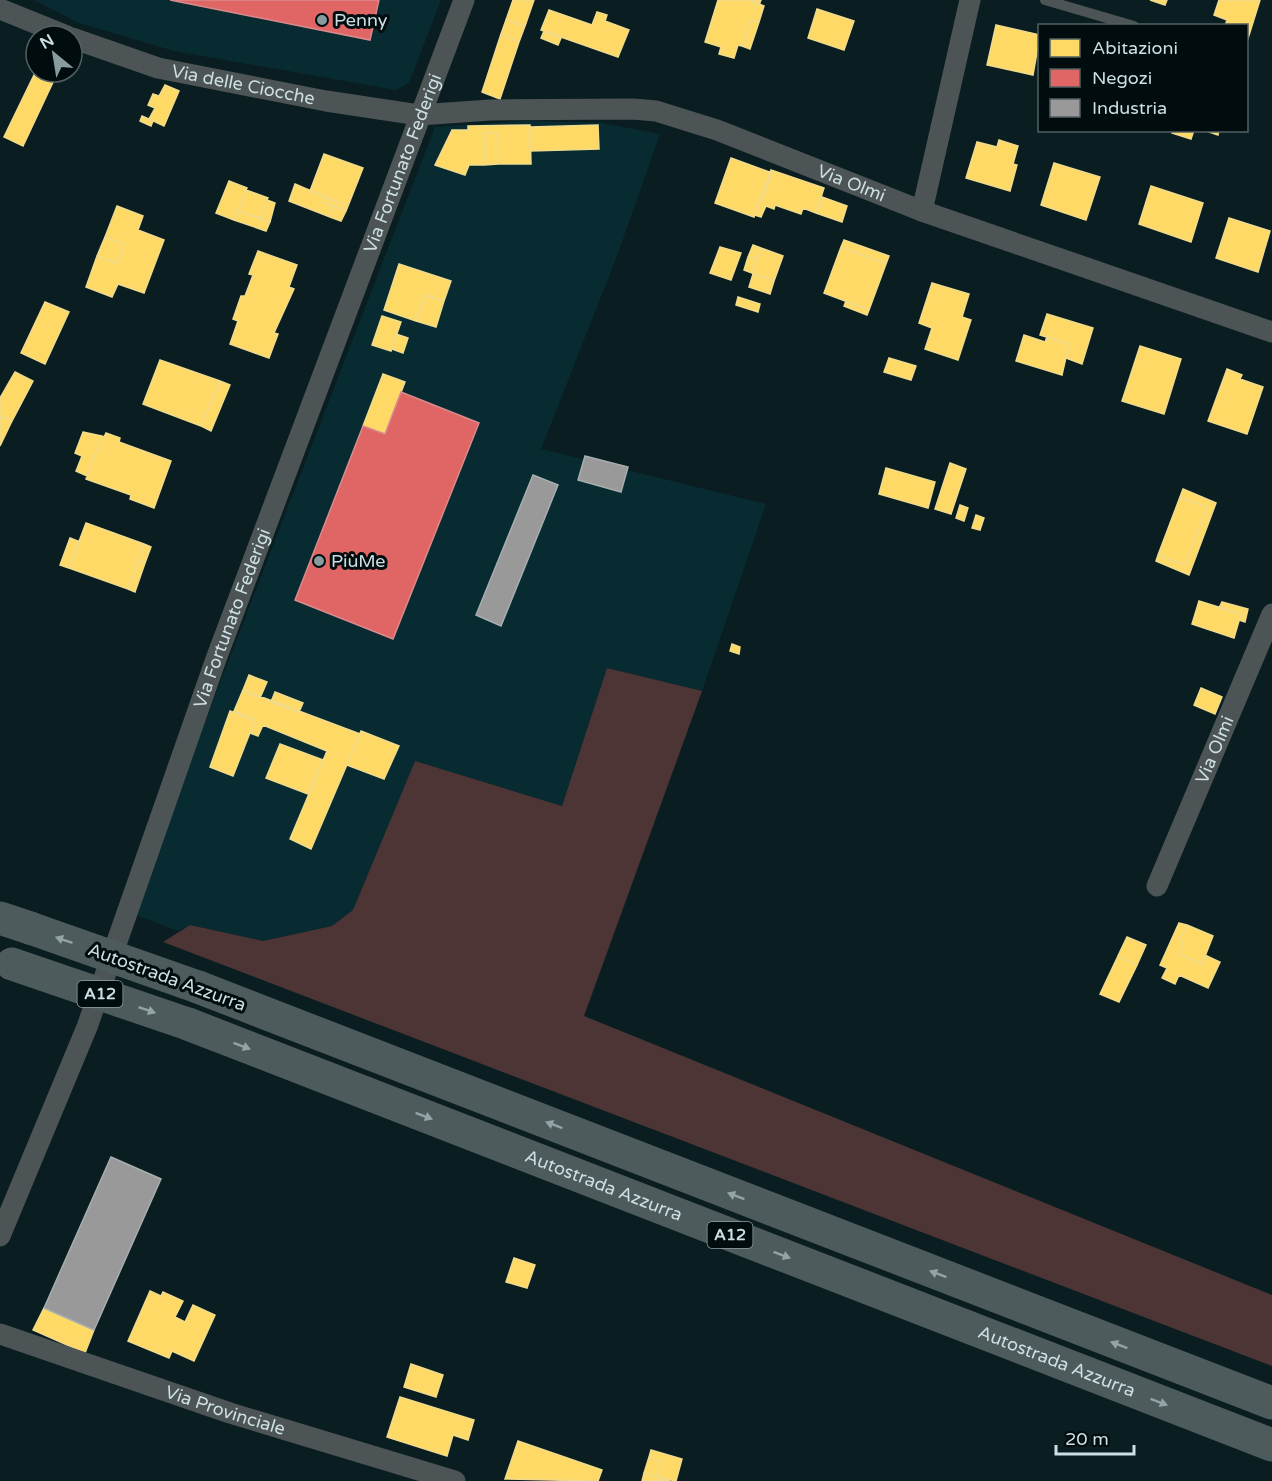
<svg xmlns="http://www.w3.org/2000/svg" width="1272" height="1481" font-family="'Varela Round',sans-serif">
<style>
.built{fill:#082b31}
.green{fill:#4d3535}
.homes{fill:#ffd966;stroke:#f0db8c;stroke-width:1.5}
.shops{fill:#e06666;stroke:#da8a8c;stroke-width:1.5}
.industry{fill:#999;stroke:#a8aeaf;stroke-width:1.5}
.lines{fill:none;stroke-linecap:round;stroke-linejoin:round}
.lane{stroke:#4d5456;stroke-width:10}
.street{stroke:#4d5456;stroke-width:21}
.highway{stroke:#4e5b5d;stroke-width:33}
.highway-bridge{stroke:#4e5b5d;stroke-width:33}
.oneway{fill:#93a4a7}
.poi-dot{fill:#889b9f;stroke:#010c0e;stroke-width:2}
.labels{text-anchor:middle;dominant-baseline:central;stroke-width:6;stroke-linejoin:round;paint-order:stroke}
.shield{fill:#010c0e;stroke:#8fa0a3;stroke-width:1.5}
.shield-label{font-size:16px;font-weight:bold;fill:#ccdfe3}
.poi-label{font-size:18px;fill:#ccdfe3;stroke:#010c0e;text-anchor:start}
.street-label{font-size:18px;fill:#ccdfe3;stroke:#010c0e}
</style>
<rect width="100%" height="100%" fill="#0a1e21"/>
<path class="built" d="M34 0H441L409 83 396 90 174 51 79 23Z
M523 121 602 123 660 134 617 256 541 449 766 504 702 691 607 668 562 806 415 761 353 910 332 926 263 941 190 925 178 931 131 913 435 127Z"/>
<path class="green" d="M607 668 702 691 584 1016 1272 1295V1366L163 942 190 925 263 941 332 926 353 910 415 761 562 806Z"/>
<path class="homes" d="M513 0H534L525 26 506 20Z
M718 0H750L764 6 759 22 751 20 742 46 738 45 734 58 719 54 721 47 705 42Z
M750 0H761L759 5Z
M1150 0H1167L1165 5Z
M1219 0H1260L1246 45V26H1225L1227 20 1214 15Z
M817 9 854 21 844 50 808 38Z
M549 10 592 25 597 12 607 15 605 21 629 30 618 57 541 30Z
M506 20 525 26 519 42 501 34Z
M751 20 759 22 750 49 742 46Z
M996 25 1040 35 1033 75 987 65Z
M544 31 561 38 558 45 541 38Z
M501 34 519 42 500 99 482 92Z
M36 71 55 78 23 146 4 137Z
M165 85 179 91 164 126 149 119 155 108 148 105 153 94 159 96Z
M142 116 153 121 151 126 140 121Z
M530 125 531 164H498L497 133H484L485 165H469L465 175 435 165 452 130H468V126Z
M598 125 599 149 531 151 530 127Z
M1173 130H1194L1191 139 1172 133Z
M1203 130H1219L1218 135Z
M484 133H497L498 164 485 165Z
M999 140 1018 146 1013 164 1017 165 1010 191 966 178 977 142 997 147Z
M324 154 363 168 348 206 310 191Z
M731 158 772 173 754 217 715 203Z
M1054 163 1100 177 1086 220 1041 205Z
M771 170 824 188 816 213 803 208 801 214 775 205 774 209 766 206 761 217 755 215Z
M229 181 247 188 234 220 216 213Z
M295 184 325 197 323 202 334 206 330 217 289 201Z
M1151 186 1203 203 1191 242 1139 224Z
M246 190 268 198 260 218 238 211Z
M325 197 348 206 346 211 323 202Z
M822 197 847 206 842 222 816 213Z
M267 200 275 203 270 222 260 218Z
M117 206 143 216 138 230 164 240 144 293 118 284 112 297 86 287 97 256 117 263 124 244 105 237Z
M334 206 346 211 341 221 330 217Z
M238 211 270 222 266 231 234 220Z
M1229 218 1270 231 1258 272 1216 258Z
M105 237 124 244 117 263 97 256Z
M844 240 889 256 886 264 841 247Z
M753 245 761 248 757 259 748 257Z
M720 247 741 253 731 280 710 273Z
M841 247 886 264 869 310 824 293Z
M761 248 783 256 774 281 752 273Z
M258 251 297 265 289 287 294 289 274 333 278 334 269 358 230 344 238 321 233 319 241 296H245L253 275 249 274Z
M748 257 757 259 752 273 744 270Z
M399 264 451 281 444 301 425 295 416 321 384 310Z
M753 274 774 281 770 294 749 287Z
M932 283 969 294 962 317 971 320 958 360 925 349 932 328 919 323Z
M425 295 444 301 436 327 416 321Z
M738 297 760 304 758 312 736 305Z
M846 301 869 310 867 315 844 306Z
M45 302 69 312 45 364 21 353Z
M1047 314 1093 328 1082 364 1066 358 1069 344 1040 335Z
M382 316 401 322 391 351 372 345Z
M396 334 408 338 403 353 392 349Z
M1024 335 1045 342 1047 337 1069 344 1062 375 1016 361Z
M1140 346 1181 359 1164 414 1122 401Z
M889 358 916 366 911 380 884 372Z
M160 360 220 381 201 426 143 404Z
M1227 369 1242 375 1240 379 1263 387 1247 434 1208 421Z
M15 372 33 381 12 421 0 416V398Z
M383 374 405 382 385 434 363 426Z
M220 381 230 385 211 431 201 426Z
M0 416 12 421 0 446Z
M83 432 102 436 87 476 76 471 82 456 75 453Z
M106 433 120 438 119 442 171 461 154 508 130 499 131 495 86 479 102 436 104 437Z
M950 463 966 469 951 514 935 509Z
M886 468 935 482 928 508 879 494Z
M1183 489 1216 503 1189 575 1156 561 1158 555 1185 565 1207 507 1180 497Z
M1180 497 1207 507 1185 565 1158 555Z
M960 505 968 508 964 521 956 518Z
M976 515 984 518 980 530 972 528Z
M86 523 144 544 128 589 69 568Z
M70 538 80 542 69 568 60 565Z
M144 544 151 547 145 563 138 561Z
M138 561 145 563 135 592 128 589Z
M1199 601 1241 614 1234 638 1192 624Z
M1222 602 1248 609 1245 622 1239 620 1241 614 1219 608Z
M732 644 740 647 739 654 730 651Z
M249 675 267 682 260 698 243 690Z
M1201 688 1222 697 1215 714 1194 705Z
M243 690 360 734 311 849 290 839 327 751 263 725 258 736 250 733 255 720 234 711Z
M275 692 303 703 299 712 271 702Z
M230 711 255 720 233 776 210 767Z
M361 731 399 746 384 779 347 765Z
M280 744 323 760 308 794 266 778Z
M1179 923 1187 925 1180 941 1184 943 1179 954 1202 964 1205 955 1220 962 1208 988 1179 975 1175 984 1162 978 1167 968 1160 965Z
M1187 925 1213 936 1202 964 1179 954 1184 943 1180 941Z
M1127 937 1146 945 1137 965 1118 956Z
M1118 956 1137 965 1119 1002 1100 994Z
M514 1258 535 1265 527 1288 506 1282Z
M150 1291 161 1296 163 1292 183 1301 175 1317 185 1322 193 1305 215 1315 194 1361 172 1351 169 1358 128 1341Z
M44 1308 94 1330 85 1353 33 1330Z
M411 1364 443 1375 436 1397 404 1387Z
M400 1397 474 1420 468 1440 453 1435 447 1456 387 1437Z
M518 1441 602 1470 598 1481 505 1479Z
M651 1450 682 1459 676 1481 656 1477 661 1461 649 1457Z
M649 1457 661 1461 656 1477 644 1473Z
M644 1473 656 1477 670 1481H642Z"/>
<path class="shops" d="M170 0H379L370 40Z
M401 392 479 423 393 639 295 600 363 426 385 434Z"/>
<path class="industry" d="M585 456 628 467 621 492 578 480Z
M533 475 558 485 501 626 476 615Z
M111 1157 161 1179 94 1330 44 1308Z"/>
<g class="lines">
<path class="lane" d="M1045 0 1134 26"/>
<g class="street">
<path d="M0 9 67 36"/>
<path id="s1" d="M72 38 158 68 326 101 419 115 490 110 633 109 656 111 717 130 922 211 1272 332"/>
<path d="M922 211 970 0"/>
<path id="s2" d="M1157 886 1272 614"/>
<path id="s3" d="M0 1236 87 1027 216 659 464 0"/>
<path id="s4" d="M0 1334 230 1413 455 1481"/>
</g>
<g class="highway">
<path d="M0 918 30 928"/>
<path d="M198 987 1272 1403"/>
<path id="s5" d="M188 1024 1272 1445"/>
</g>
<path class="highway-bridge" d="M30 928 198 987
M12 964 188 1024"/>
</g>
<defs><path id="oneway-solid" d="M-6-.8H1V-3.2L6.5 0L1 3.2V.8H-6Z" transform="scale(1.5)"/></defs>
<g class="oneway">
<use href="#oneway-solid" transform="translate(64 940) rotate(-161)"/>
<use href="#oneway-solid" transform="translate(147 1010) rotate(19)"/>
<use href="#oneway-solid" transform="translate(242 1046) rotate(21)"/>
<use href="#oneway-solid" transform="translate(424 1116) rotate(21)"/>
<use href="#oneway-solid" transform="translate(554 1125) rotate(-159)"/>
<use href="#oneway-solid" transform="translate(736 1196) rotate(-159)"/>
<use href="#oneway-solid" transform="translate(782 1255) rotate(21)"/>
<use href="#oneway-solid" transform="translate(938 1274) rotate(-159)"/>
<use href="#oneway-solid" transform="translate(1119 1345) rotate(-159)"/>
<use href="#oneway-solid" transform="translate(1159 1402) rotate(21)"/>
</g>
<g class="poi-dot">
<circle cx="322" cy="20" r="6"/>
<circle cx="319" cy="561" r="6"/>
</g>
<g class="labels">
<g class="shield">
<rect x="77.5" y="981" width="45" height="26" rx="4.5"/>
<rect x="707.5" y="1222" width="45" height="26" rx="4.5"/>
</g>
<g class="shield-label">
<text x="100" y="994">A12</text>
<text x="730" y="1235">A12</text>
</g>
<g class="poi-label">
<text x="334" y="20">Penny</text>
<text x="331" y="561">PiùMe</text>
</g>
<g class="street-label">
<text stroke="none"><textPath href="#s1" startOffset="178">Via delle Ciocche</textPath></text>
<text stroke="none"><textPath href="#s3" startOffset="1146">Via Fortunato Federigi</textPath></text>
<text stroke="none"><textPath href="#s1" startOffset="802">Via Olmi</textPath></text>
<text stroke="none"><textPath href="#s3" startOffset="660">Via Fortunato Federigi</textPath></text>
<text stroke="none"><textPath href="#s2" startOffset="148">Via Olmi</textPath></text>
<text transform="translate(167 977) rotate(20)">Autostrada Azzurra</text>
<text stroke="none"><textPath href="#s5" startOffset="446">Autostrada Azzurra</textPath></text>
<text stroke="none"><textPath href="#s5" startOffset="932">Autostrada Azzurra</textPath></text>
<text stroke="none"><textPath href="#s4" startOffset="238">Via Provinciale</textPath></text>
</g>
</g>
<rect x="1038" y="24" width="210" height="108" fill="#010c0e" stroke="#526063" stroke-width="1.5"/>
<rect x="1050" y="39" width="30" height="18" fill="#ffd966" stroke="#526063" stroke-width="1.5"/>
<text x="1092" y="54" font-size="18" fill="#ccdfe3">Abitazioni</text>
<rect x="1050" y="69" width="30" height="18" fill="#e06666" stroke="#526063" stroke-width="1.5"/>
<text x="1092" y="84" font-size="18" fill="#ccdfe3">Negozi</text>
<rect x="1050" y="99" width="30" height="18" fill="#999999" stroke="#526063" stroke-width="1.5"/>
<text x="1092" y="114" font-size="18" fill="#ccdfe3">Industria</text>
<g transform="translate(54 54) rotate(330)"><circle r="28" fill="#010c0e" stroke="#526063" stroke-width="1.5"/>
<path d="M0-4.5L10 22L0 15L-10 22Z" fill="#889b9f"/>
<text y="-9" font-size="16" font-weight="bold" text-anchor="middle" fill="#ccdfe3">N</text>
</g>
<path d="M1056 1445v9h78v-9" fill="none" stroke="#ccdfe3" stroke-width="3"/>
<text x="1065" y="1445" font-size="18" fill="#ccdfe3" stroke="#010c0e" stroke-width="4.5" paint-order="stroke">20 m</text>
</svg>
